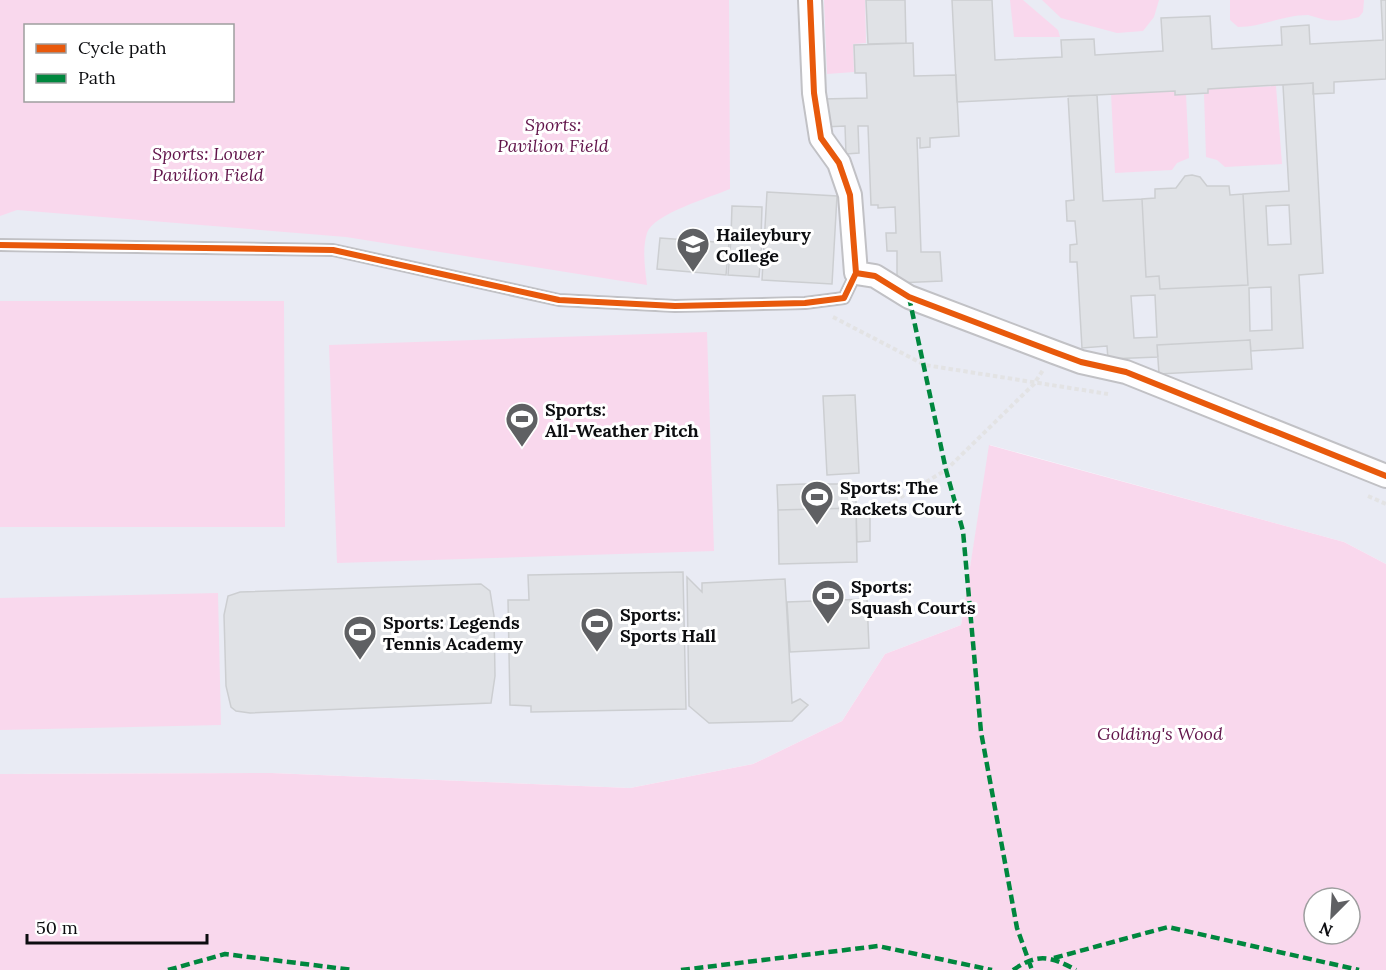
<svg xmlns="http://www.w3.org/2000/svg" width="1386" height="970" font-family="Lora,serif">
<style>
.built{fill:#e9ebf4;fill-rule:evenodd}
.green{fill:#f9d8ed;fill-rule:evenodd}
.building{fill:#e0e2e6;stroke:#ccced1;stroke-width:1.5;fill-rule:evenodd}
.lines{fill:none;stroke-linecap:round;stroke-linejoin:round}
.lane-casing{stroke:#c1c1c5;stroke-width:14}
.street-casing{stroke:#c1c1c5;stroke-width:26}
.path{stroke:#e3e3e4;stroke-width:4;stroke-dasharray:4.5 3;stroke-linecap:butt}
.lane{stroke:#fefeff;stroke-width:10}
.street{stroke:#fefeff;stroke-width:22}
.quiet{stroke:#00873e;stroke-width:4.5;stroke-dasharray:9 4.5;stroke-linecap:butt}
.cycleway-casing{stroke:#fff;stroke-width:10}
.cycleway{stroke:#e8590c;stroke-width:6}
.labels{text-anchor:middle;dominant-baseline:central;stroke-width:6;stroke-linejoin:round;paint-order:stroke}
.park-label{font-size:18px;font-style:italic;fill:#61144a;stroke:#fff}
.poi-label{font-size:18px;font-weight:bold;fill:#0c0d10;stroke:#fff;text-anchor:start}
</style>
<rect width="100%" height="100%" fill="#f8f9fd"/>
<path class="built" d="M0 0H1386V564L1344 542 990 445 961 625 885 654 842 721 753 764 630 788 272 773 0 774ZM26 26H232V100H26Z"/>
<path class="green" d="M0 0H729L730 189C711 197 653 214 647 233 642 249 645 268 647 285L346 237 17 210 0 216ZM26 26H232V100H26Z
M824 0H865L866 43 853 44 854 72 827 74Z
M1010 0H1023L1058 30 1060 37H1014Z
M1042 0H1159L1154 17 1143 31 1117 33 1061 18Z
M1230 0H1364L1363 12 1359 17C1349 20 1333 22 1322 19 1317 18 1313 16 1308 15 1283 15 1263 27 1238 27L1230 20Z
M1276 86 1282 164 1225 167 1217 160 1206 157 1204 94 1208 93V89Z
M1174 91 1175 95 1186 94 1189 158 1177 163 1172 170 1115 173 1111 94Z
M0 301H284L285 527H0Z
M707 332 714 551 337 563 329 345Z
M989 445 1344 542 1386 564V970H0V774L272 773 630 788 753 764 842 721 885 654 961 625ZM1314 898H1350V934H1314Z
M218 593 221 725 0 730V598Z"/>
<path class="building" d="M866 0H905L906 43 868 44Z
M952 0H992L995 60 1062 57 1061 40 1094 39 1095 55 1163 51 1161 18 1210 16 1212 49 1282 45 1281 27 1309 25 1310 44 1383 40 1381 0H1386V79L1334 82V93L1313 94V83L1208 89V93L1175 95V91L957 102Z
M913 43 914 76 956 75 959 136 930 138V147L920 148V138H917L921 252H940L942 281 897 283V251H887L886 233H896L895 207 878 208V205H871L868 126H858L859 153 846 154 845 126 823 127 822 99 867 98 866 73H855L854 45Z
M1313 83 1323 273 1299 275 1303 348 1251 351 1250 340 1157 345 1158 357 1108 359 1107 346 1082 348 1077 262H1070V245L1077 244 1075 221H1067L1066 201 1074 200 1068 96 1097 95 1103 201 1142 199 1146 277 1159 276 1160 289 1248 285 1243 194 1289 191 1283 85ZM1289 205 1291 244 1268 245 1266 206ZM1271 287 1272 330 1250 331 1249 288ZM1155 295 1157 337 1134 338 1131 296Z
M1192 175 1200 177 1207 186H1229L1230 195 1243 194 1248 285 1160 289 1159 276 1146 277 1142 199 1155 198V189L1176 188 1185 176Z
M767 192 837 196 832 284 762 280Z
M732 206 762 207 761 239 731 237Z
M660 238 729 243 726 275 657 269Z
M731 240 762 242 759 277 728 275Z
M1250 340 1252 369 1159 374 1157 345Z
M855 395 859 473 827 475 823 396Z
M805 484H856V508L778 510 777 485Z
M856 508H870V541L857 542Z
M856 508 857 562 779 564 778 510Z
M683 572 686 709 531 712V706L510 705 508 600H529L528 575Z
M687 577 702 592V583L785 579 792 703 800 699 808 705 792 721 709 723 689 706Z
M481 584 490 591 494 616 495 676 491 703 250 713 236 711 231 707 226 686 224 615 228 596 240 592Z
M867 599 869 648 790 652 787 602Z"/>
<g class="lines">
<g class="lane-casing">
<path id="lane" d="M0 245 333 250 559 300 675 306 805 303 844 298 856 273"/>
</g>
<g class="street-casing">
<path id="street" d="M810 0 814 93 821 138 839 163 850 195 856 273 875 276 909 297 1054 352 1081 362 1126 372 1386 476"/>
</g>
<path class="path" d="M833 317 925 365 1108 394
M1368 496 1386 504
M881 509 946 470 1034 384 1043 370"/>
<use href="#lane" class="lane"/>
<use href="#street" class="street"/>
<path class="quiet" d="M909 297 946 470 963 531 981 732 1017 928 1032 970
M1054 958 1168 927 1359 970
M168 970 225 954 353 970
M681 970 878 946 992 970
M1013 970C1038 953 1050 956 1076 970"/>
<g class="cycleway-casing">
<path id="cycleway" d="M0 245 333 250 559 300 675 306 805 303 844 298 856 273 850 195 839 163 821 138 814 93 810 0
M856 273 875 276 909 297 1054 352 1081 362 1126 372 1386 476"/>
</g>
<use href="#cycleway" class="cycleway"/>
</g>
<defs>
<g id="school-pin" transform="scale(1.725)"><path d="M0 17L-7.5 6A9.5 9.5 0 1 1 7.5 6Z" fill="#5f6063" stroke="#fff"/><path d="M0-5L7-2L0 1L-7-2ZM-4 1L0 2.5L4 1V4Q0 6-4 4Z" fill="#fff"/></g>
<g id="stadium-pin" transform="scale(1.725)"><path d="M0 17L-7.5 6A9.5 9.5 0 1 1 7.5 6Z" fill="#5f6063" stroke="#fff"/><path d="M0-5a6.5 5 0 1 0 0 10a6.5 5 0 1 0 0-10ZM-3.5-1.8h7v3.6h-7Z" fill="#fff"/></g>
</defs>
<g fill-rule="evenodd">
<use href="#school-pin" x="693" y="244"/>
<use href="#stadium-pin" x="522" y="419"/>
<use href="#stadium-pin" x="817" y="497"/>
<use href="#stadium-pin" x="828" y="596"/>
<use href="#stadium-pin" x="597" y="624"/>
<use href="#stadium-pin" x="360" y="632"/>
</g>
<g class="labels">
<g class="park-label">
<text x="553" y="124">Sports:<tspan x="553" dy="21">Pavilion Field</tspan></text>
<text x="208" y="153">Sports: Lower<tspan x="208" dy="21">Pavilion Field</tspan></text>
<text x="1160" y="733">Golding's Wood</text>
</g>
<g class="poi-label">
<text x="716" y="234">Haileybury<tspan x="716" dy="21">College</tspan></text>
<text x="545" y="409">Sports:<tspan x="545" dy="21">All-Weather Pitch</tspan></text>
<text x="840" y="487">Sports: The<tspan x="840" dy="21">Rackets Court</tspan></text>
<text x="851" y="586">Sports:<tspan x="851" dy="21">Squash Courts</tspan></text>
<text x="620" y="614">Sports:<tspan x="620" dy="21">Sports Hall</tspan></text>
<text x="383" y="622">Sports: Legends<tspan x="383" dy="21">Tennis Academy</tspan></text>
</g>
</g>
<rect x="24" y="24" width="210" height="78" fill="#ffffff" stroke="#9e9e9f" stroke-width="1.5"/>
<rect x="36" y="44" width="30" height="9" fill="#e8590c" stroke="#9e9e9f" stroke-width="1.5"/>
<text x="78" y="54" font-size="18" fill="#0c0d10">Cycle path</text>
<rect x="36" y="74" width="30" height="9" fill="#00873e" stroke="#9e9e9f" stroke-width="1.5"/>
<text x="78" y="84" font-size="18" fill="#0c0d10">Path</text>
<g transform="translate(1332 916) rotate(204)"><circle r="28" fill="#ffffff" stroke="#9e9e9f" stroke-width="1.5"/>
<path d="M0-4.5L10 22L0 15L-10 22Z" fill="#5f6063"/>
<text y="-9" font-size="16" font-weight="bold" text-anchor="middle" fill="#0c0d10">N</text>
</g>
<path d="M27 934v9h180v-9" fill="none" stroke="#0c0d10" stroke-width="3"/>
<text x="36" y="934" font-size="18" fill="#0c0d10" stroke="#ffffff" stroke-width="4.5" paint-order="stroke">50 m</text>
</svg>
